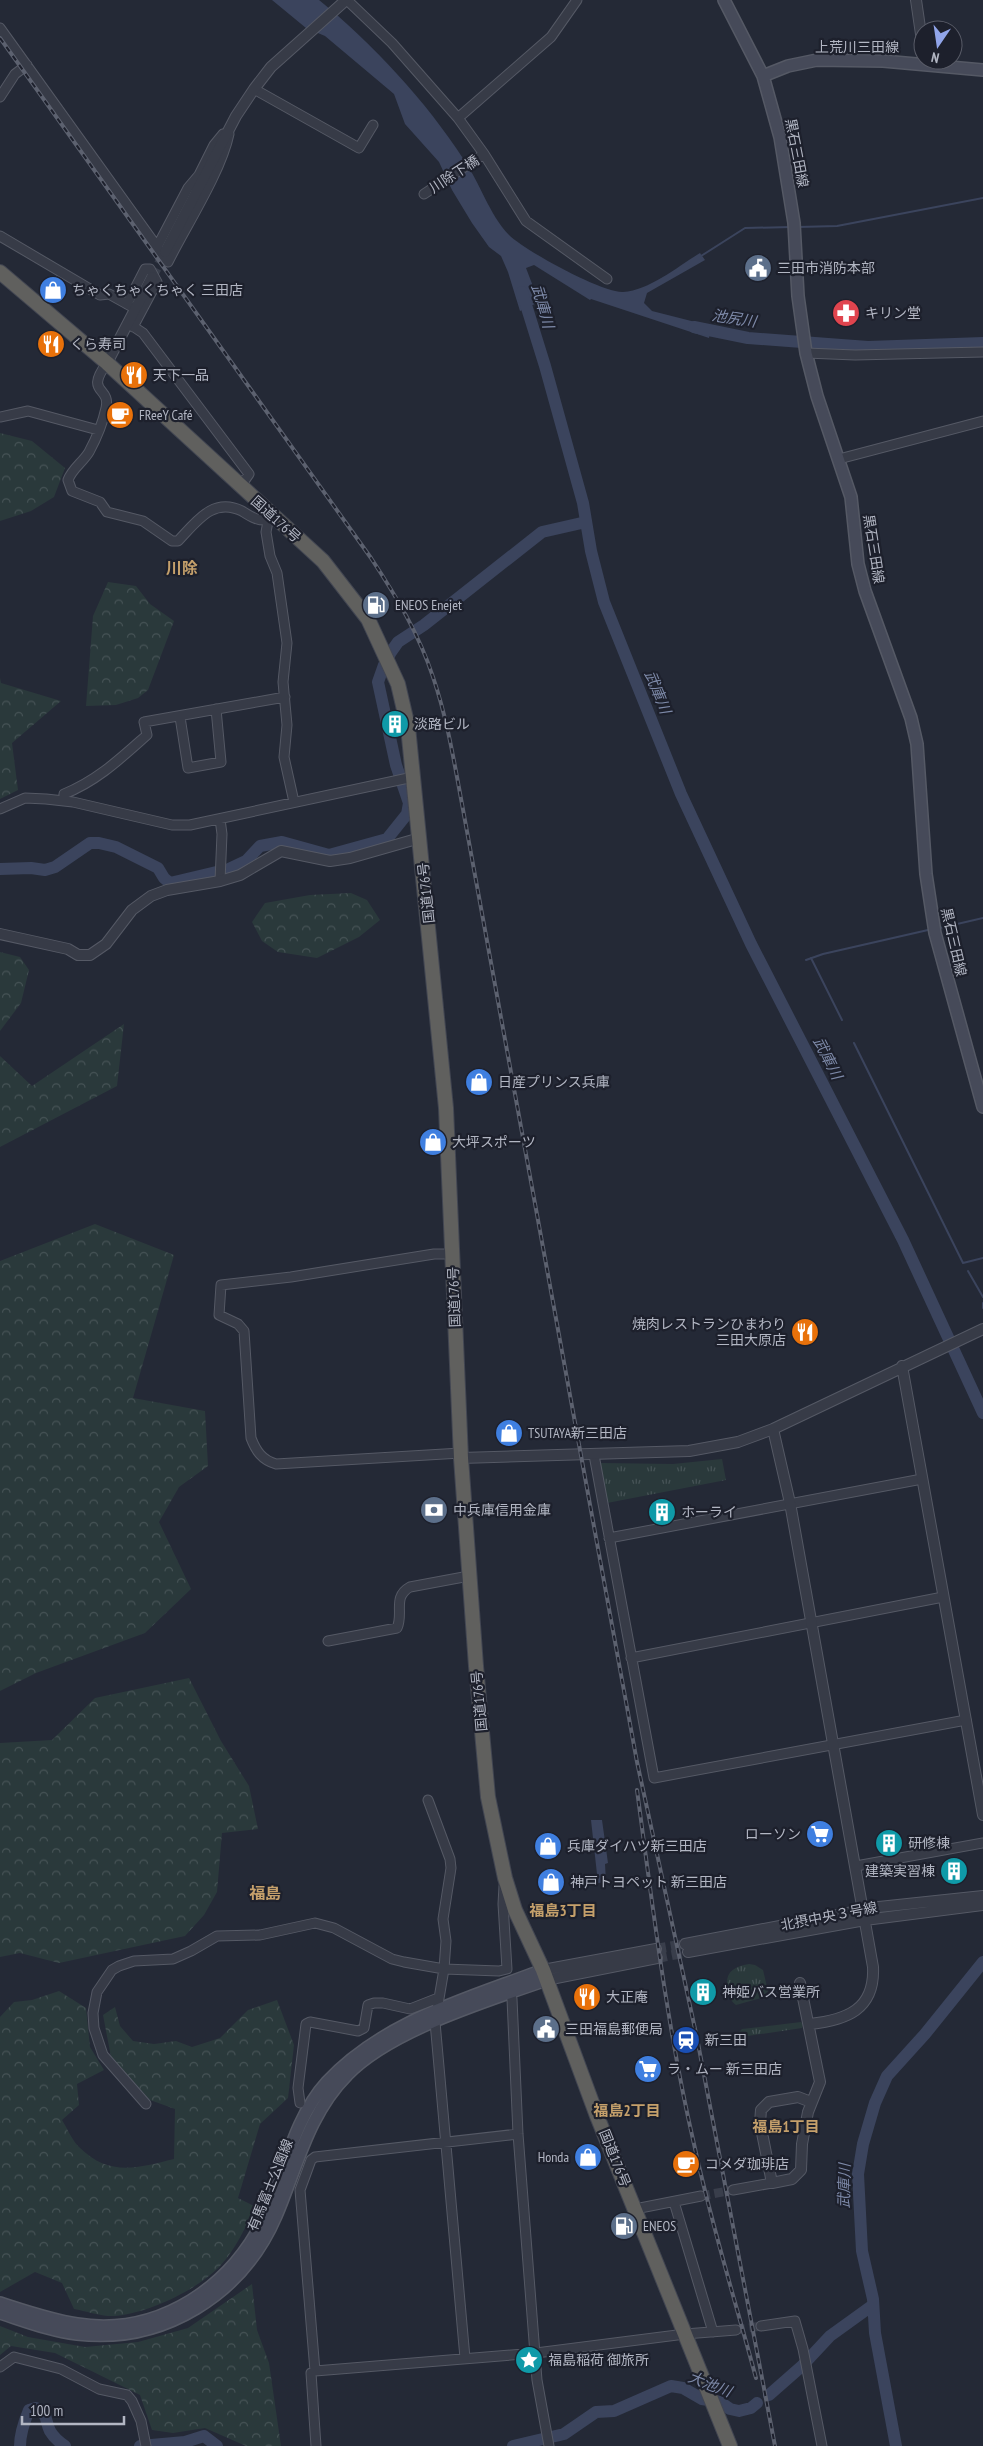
<svg xmlns="http://www.w3.org/2000/svg" width="983" height="2446" font-family="'PT Sans Narrow','Noto Sans JP',sans-serif">
<style>
.grass{fill:url(#grass-tufts)}
.forest{fill:url(#forest-crowns)}
.water{fill:#3b445d}
.lines{fill:none;stroke-linecap:round;stroke-linejoin:round}
.stream{stroke:#3b445d;stroke-width:2}
.river{stroke:#3b445d;stroke-width:12}
.minor-tunnel{stroke:#393e4b;stroke-width:9;stroke-dasharray:9 4.5;stroke-linecap:butt}
.tertiary-tunnel{stroke:#393e4b;stroke-width:10;stroke-dasharray:10 5;stroke-linecap:butt}
.minor-casing{stroke:#555965;stroke-width:11}
.tertiary-casing{stroke:#555965;stroke-width:12}
.secondary-casing{stroke:#555965;stroke-width:14}
.trunk-casing{stroke:#424652;stroke-width:16}
.minor{stroke:#373b47;stroke-width:9}
.tertiary{stroke:#373b47;stroke-width:10}
.secondary{stroke:#464a59;stroke-width:11}
.trunk{stroke:#60605e;stroke-width:14}
.rail-casing{stroke:#5c616f;stroke-width:4}
.rail{stroke:#1d202c;stroke-width:2;stroke-dasharray:5.5;stroke-linecap:butt}
.labels{text-anchor:middle;dominant-baseline:central;stroke-width:4.5;stroke-linejoin:round;paint-order:stroke}
.street-label{font-size:14px;fill:#b2b6c3;stroke:#1d202c}
.poi-label{font-size:14px;fill:#b2b6c3;stroke:#1d202c;text-anchor:start}
.water-label{font-size:15px;font-style:italic;fill:#7d89a8;stroke:#1d202c}
.neighbourhood-label{font-size:15px;font-weight:bold;fill:#c5a06b;stroke:#1d202c}
.quarter-label{font-size:16px;font-weight:bold;fill:#c5a06b;stroke:#1d202c}
</style>
<defs>
<pattern id="grass-tufts" width="24" height="20" patternUnits="userSpaceOnUse" patternTransform="scale(1.25)"><rect width="24" height="20" fill="#2a393b"/><path d="M3 7l-1-3M5 7V3M7 7l1-3M15 17l-1-3M17 17v-4M19 17l1-3" fill="none" stroke="#465356"/></pattern>
<pattern id="forest-crowns" width="20" height="18" patternUnits="userSpaceOnUse" patternTransform="scale(1.25)"><rect width="20" height="18" fill="#2a393b"/><path d="M2 6a3 3 0 1 1 6 0M12 15a3 3 0 1 1 6 0" fill="none" stroke="#465356"/></pattern>
</defs>
<rect width="100%" height="100%" fill="#242936"/>
<path class="grass" d="M722 1459 726 1480 607 1503 600 1463 673 1464Z
M749 1964 755 1965 763 1970 768 1991 761 1998 736 2005C731 2001 729 1997 728 1991 724 1973 732 1967 749 1964Z
M801 2022 803 2025 802 2028 741 2037 738 2033 742 2029Z"/>
<path class="forest" d="M0 433 32 441 65 468 54 497 31 511 0 521Z
M108 582 136 586 150 604 174 621 148 690 138 698 116 705 86 706 93 616Z
M0 678 1 683 61 701 12 743 18 790 0 799Z
M351 893 367 900 380 920 359 937 317 958 278 952 262 941 252 922 265 903 310 895Z
M0 952 20 957 29 970 21 1003 0 1031Z
M124 1024 117 1086 0 1147V1056L32 1086Z
M95 1224 174 1255 133 1398 205 1411 208 1466 179 1487 159 1522 191 1589 145 1633 36 1673 0 1691V1261Z
M189 1678 221 1741 249 1786 258 1829 222 1833 217 1892 204 1915 185 1936 59 1963 20 1953 0 1957V1743L52 1740 95 1698Z
M59 1991 86 2008 90 2047 104 2070 77 2084 79 2105 62 2120C67 2128 72 2140 79 2147 109 2177 137 2168 174 2159L175 2109 150 2100 111 2057 103 2015 115 2007 120 2026 133 2041 154 2044 176 2041 192 2047 220 2038 248 2010 277 2000 294 2045 288 2098 260 2124 238 2198 256 2207C245 2227 236 2249 220 2266 197 2290 149 2313 115 2316 102 2317 86 2311 74 2309L62 2283 35 2272 0 2292V2017L14 2002 32 2000Z
M252 2284 257 2330 269 2363 281 2446H246L205 2428 173 2433 152 2430 140 2395 55 2353 11 2346 0 2355V2326L28 2337 85 2347 138 2342 188 2328Z"/>
<path class="water" d="M272 0H319C372 43 427 102 464 160 480 183 489 214 509 235 524 250 602 293 623 292 650 290 677 267 700 253L705 260 647 293 644 303 652 311 711 326 709 338 591 299 590 300 534 265 526 268 539 302 520 311 508 272 501 256 489 247 472 223 452 190 439 162 405 124 394 94 325 36 306 28Z
M591 1820H602L608 1863 605 1864 606 1882 598 1883Z"/>
<g class="lines">
<path class="stream" d="M798 227 837 226 983 198
M701 256 745 228 791 227
M940 928 983 918
M811 958 842 1020
M806 960 823 954 928 930
M854 1043 963 1263 983 1258
M968 1271 983 1297
M983 1303V1308"/>
<path class="river" d="M522 292 545 366 583 503 591 551 604 602 681 794 751 944 903 1240 983 1413
M694 327 748 338 868 347 983 343
M0 869 31 868 45 870 55 867 90 843H99L116 847 158 868 164 878 170 883 229 869 246 861 260 846 282 842 329 855 387 839 407 814 409 803 396 765 378 682 384 665 391 652 398 642 424 625 542 532 586 522
M769 2395 802 2366 830 2336 873 2305
M20 2446C20 2433 24 2422 29 2410L36 2408C48 2413 45 2421 50 2431 54 2438 59 2442 65 2446
M140 2446 185 2442 204 2436 217 2446
M513 2446 564 2434 596 2412 614 2411 671 2386 683 2388 702 2399 720 2402 730 2409 739 2411 751 2408 757 2403
M896 2446 875 2333 873 2299 862 2251 858 2174 863 2144 875 2103 887 2076 925 2034 983 1962"/>
<path class="minor-tunnel" d="M701 2196 733 2190
M736 2330 761 2326"/>
<path class="tertiary-tunnel" d="M152 277 165 252
M656 1949 685 1944
M657 1958 688 1952"/>
<g class="minor-casing">
<path id="minor" d="M347 0 392 43 458 118 484 154 526 221 607 279
M0 28 168 262C186 226 221 172 229 134
M254 89 359 148 373 125
M0 97 15 74 27 65
M458 118 551 37 577 0
M424 194 484 154
M0 236 100 295 109 294 136 309
M157 247 188 188 199 175 214 145 223 134
M127 304 145 269H150L157 282 133 327
M128 323 143 333 249 474 240 487
M806 353 855 355 983 352
M107 363C84 394 111 386 106 408 103 422 96 439 89 452 83 462 72 469 68 480L72 491 100 502 107 512 143 521 172 541H178C197 521 213 497 242 511 250 516 257 521 267 520
M0 417 28 411 98 430
M839 459 983 421
M269 516 266 532 270 556 277 573 287 643 283 682 287 725 284 757 294 802
M180 717 188 768 221 762 216 709
M64 801V794C97 781 121 758 147 735L144 722 285 697
M0 809 25 798 46 799 73 802 172 825H190L413 777
M220 881 222 834 220 819
M453 1254H434L291 1277 221 1285 219 1315 238 1324 244 1331 251 1438C256 1451 262 1460 276 1464L461 1453
M594 1455 654 1778 966 1720
M609 1538 922 1479
M328 1641 397 1628C404 1613 392 1597 410 1587L469 1576
M631 1658 943 1597
M428 1800 450 1859 451 1868 443 1919 446 1941 444 1969 435 2022 465 2358
M856 1866 983 1843
M510 1993 512 1999 518 2134 537 2380 549 2446
M300 2103 298 2088 306 2024 310 2022 358 2031 364 2028 368 2005 374 2003H383L410 2009 438 1998
M146 2104 103 2055 94 2028 93 2013 97 1992 112 1970 119 1966 134 1961 173 1959 191 1951 217 1936 260 1935 315 1923 334 1928 392 1959 404 1962 444 1969 499 1971 507 1969 503 1904 504 1886
M733 2190 772 2183
M674 2202 713 2332
M635 2209 701 2196
M761 2326 795 2321 803 2349 822 2446
M0 2367 14 2357 61 2369 99 2389 127 2395 132 2401 141 2421 146 2446
M315 2371 300 2190 311 2160 315 2157 518 2134
M316 2446 311 2373 315 2371 536 2353 685 2334 736 2330"/>
</g>
<g class="tertiary-casing">
<path id="tertiary" d="M916 0 923 48
M165 252 236 116 254 89 271 67 346 0
M107 363 152 277
M0 934 68 949 78 955H90L106 944 132 910 151 896 167 890 220 881 240 875 281 851 330 861 350 858 420 838
M902 1366 983 1815
M773 1429 790 1503 873 1967C875 2010 846 2020 810 2024
M461 1458 689 1451 738 1442 773 1429 983 1329
M685 1944 879 1907 983 1896
M688 1952 865 1920 983 1905
M543 1970 656 1949
M546 1980 657 1958
M800 1983 820 2082 808 2112 802 2144 801 2170 792 2179 772 2183 760 2123 761 2110 769 2102 798 2097 811 2102"/>
</g>
<g class="secondary-casing">
<path id="secondary" d="M724 0 763 76 780 137 794 223 798 296 806 353 817 396 851 497 858 564 865 591 911 718 917 744 926 874 935 933 983 1107
M763 76 788 66 817 60 883 61 983 70
M0 2303C25 2311 51 2320 77 2324 159 2337 235 2286 267 2212 285 2169 295 2117 327 2082 384 2021 467 1999 543 1970
M0 2313C25 2321 51 2331 77 2334 163 2344 242 2295 276 2216 297 2167 308 2114 347 2075 390 2030 487 2001 546 1980"/>
</g>
<g class="trunk-casing">
<path id="trunk" d="M0 272 107 363 323 561 368 619 398 684 408 727 446 1108 461 1458 476 1666 488 1797 505 1878 515 1910 543 1970 597 2116 730 2446"/>
</g>
<use href="#minor" class="minor"/>
<use href="#tertiary" class="tertiary"/>
<use href="#secondary" class="secondary"/>
<use href="#trunk" class="trunk"/>
<g class="rail-casing">
<path id="rail" d="M0 38 371 558C396 596 419 634 433 677 447 718 454 761 462 804L637 1762 697 2038 775 2446
M637 1790C653 1909 667 2027 694 2144 711 2223 735 2300 756 2378"/>
</g>
<use href="#rail" class="rail"/>
</g>
<defs>
<g id="civic-disc" transform="scale(1.4375)"><circle r="9.5" fill="#5c6f8a" stroke="#1d202c"/><path d="M-.6-6.5H3V-4.5H.6V-3L4-1V1h2V6H-6V1h2V-1L-.6-3ZM-1.2 2.5V6h2.4V2.5Z" fill="#fff"/></g>
<g id="shop-disc" transform="scale(1.4375)"><circle r="9.5" fill="#3f7fe0" stroke="#1d202c"/><path d="M-5-2.5h2.3a2.7 3.5 0 0 1 5.4 0H5L5.5 6h-11ZM-1.5-2.5h3a1.5 2.3 0 0 0-3 0Z" fill="#fff"/></g>
<g id="pharmacy-disc" transform="scale(1.4375)"><circle r="9.5" fill="#e0444e" stroke="#1d202c"/><path d="M-2-6h4v4h4v4h-4v4h-4v-4h-4v-4h4Z" fill="#fff"/></g>
<g id="restaurant-disc" transform="scale(1.4375)"><circle r="9.5" fill="#e8710a" stroke="#1d202c"/><path d="M-5-6h1v4h1v-4h1v4h1v-4h1v5L-1.5 .5V6h-2V.5L-5-1ZM5-6V6H3V1.5H1.5Q1.5-4 5-6Z" fill="#fff"/></g>
<g id="cafe-disc" transform="scale(1.4375)"><circle r="9.5" fill="#e8710a" stroke="#1d202c"/><path d="M-5.5-4.5H6V0H3Q3 3.5 0 3.5H-2.5Q-5.5 3.5-5.5 0ZM3-3.2v2h1.7v-2ZM-6 4.5H4V6H-6Z" fill="#fff"/></g>
<g id="fuel-disc" transform="scale(1.4375)"><circle r="9.5" fill="#5c6f8a" stroke="#1d202c"/><path d="M-5.5-6h7V0h2V4h1.3V-2.5L3-4.5l.8-.8L6-3V5H2.5V1h-1V6h-7ZM-4.2-4.7v3.2H.2V-4.7Z" fill="#fff"/></g>
<g id="building-disc" transform="scale(1.4375)"><circle r="9.5" fill="#0f9aa8" stroke="#1d202c"/><path d="M-4-6H4V6H1V3H-1V6H-4ZM-2.5-4.3h1.7v1.8h-1.7ZM.8-4.3h1.7v1.8H.8ZM-2.5-1h1.7V.8h-1.7ZM.8-1h1.7V.8H.8Z" fill="#fff"/></g>
<g id="bank-disc" transform="scale(1.4375)"><circle r="9.5" fill="#5c6f8a" stroke="#1d202c"/><path d="M-6-4H6V4H-6ZM0-2.3a2.3 2.3 0 1 0 0 4.6a2.3 2.3 0 1 0 0-4.6Z" fill="#fff"/></g>
<g id="supermarket-disc" transform="scale(1.4375)"><circle r="9.5" fill="#3f7fe0" stroke="#1d202c"/><path d="M-6-5.5h2.5l.6 2H6L4.5 2H-2.5L-4.4-4H-6ZM-1.5 3.2a1.3 1.3 0 1 0 .1 0ZM3 3.2a1.3 1.3 0 1 0 .1 0Z" fill="#fff"/></g>
<g id="station-disc" transform="scale(1.4375)"><circle r="9.5" fill="#1a4fb4" stroke="#1d202c"/><path d="M-3-6H3Q5-6 5-4V2Q5 4 3 4L4.5 6H3L1.5 4h-3L-3 6H-4.5L-3 4Q-5 4-5 2V-4Q-5-6-3-6ZM-3.5-4v3h7v-3ZM-3.5 1v1.5H-2V1ZM2 1v1.5H3.5V1Z" fill="#fff"/></g>
<g id="sight-disc" transform="scale(1.4375)"><circle r="9.5" fill="#0f9aa8" stroke="#1d202c"/><path d="M0-6L1.8-2.2L6-1.7L2.9 1.2L3.7 5.4L0 3.3L-3.7 5.4L-2.9 1.2L-6-1.7L-1.8-2.2Z" fill="#fff"/></g>
</defs>
<g fill-rule="evenodd">
<use href="#civic-disc" x="758" y="268"/>
<use href="#shop-disc" x="53" y="290"/>
<use href="#pharmacy-disc" x="846" y="313"/>
<use href="#restaurant-disc" x="51" y="344"/>
<use href="#restaurant-disc" x="134" y="375"/>
<use href="#cafe-disc" x="120" y="415"/>
<use href="#fuel-disc" x="376" y="605"/>
<use href="#building-disc" x="395" y="724"/>
<use href="#shop-disc" x="479" y="1082"/>
<use href="#shop-disc" x="433" y="1142"/>
<use href="#restaurant-disc" x="805" y="1332"/>
<use href="#shop-disc" x="509" y="1433"/>
<use href="#bank-disc" x="434" y="1510"/>
<use href="#building-disc" x="662" y="1512"/>
<use href="#supermarket-disc" x="820" y="1834"/>
<use href="#building-disc" x="889" y="1843"/>
<use href="#shop-disc" x="548" y="1846"/>
<use href="#building-disc" x="954" y="1871"/>
<use href="#shop-disc" x="551" y="1882"/>
<use href="#building-disc" x="703" y="1992"/>
<use href="#restaurant-disc" x="587" y="1997"/>
<use href="#civic-disc" x="546" y="2029"/>
<use href="#station-disc" x="686" y="2040"/>
<use href="#supermarket-disc" x="648" y="2069"/>
<use href="#shop-disc" x="588" y="2157"/>
<use href="#cafe-disc" x="686" y="2164"/>
<use href="#fuel-disc" x="624" y="2226"/>
<use href="#sight-disc" x="529" y="2360"/>
</g>
<g class="labels">
<g class="street-label">
<text x="857" y="47">上荒川三田線</text>
<text transform="translate(797 153) rotate(79)">黒石三田線</text>
<text transform="translate(454 174) rotate(-33)">川除下橋</text>
<text transform="translate(276 519) rotate(42)">国道176号</text>
<text transform="translate(874 549) rotate(81)">黒石三田線</text>
<text transform="translate(426 893) rotate(-96)">国道176号</text>
<text transform="translate(954 942) rotate(77)">黒石三田線</text>
<text transform="translate(454 1297) rotate(-92)">国道176号</text>
<text transform="translate(479 1701) rotate(-95)">国道176号</text>
<text transform="translate(829 1916) rotate(-11)">北摂中央３号線</text>
<text transform="translate(615 2158) rotate(68)">国道176号</text>
<text transform="translate(270 2185) rotate(-68)">有馬富士公園線</text>
</g>
<g class="poi-label">
<text x="777" y="268">三田市消防本部</text>
<text x="72" y="290">ちゃくちゃくちゃく 三田店</text>
<text x="865" y="313">キリン堂</text>
<text x="70" y="344">くら寿司</text>
<text x="153" y="375">天下一品</text>
<text x="139" y="415">FReeY Café</text>
<text x="395" y="605">ENEOS Enejet</text>
<text x="414" y="724">淡路ビル</text>
<text x="498" y="1082">日産プリンス兵庫</text>
<text x="452" y="1142">大坪スポーツ</text>
<text x="786" y="1324" text-anchor="end">焼肉レストランひまわり<tspan x="786" dy="16">三田大原店</tspan></text>
<text x="528" y="1433">TSUTAYA新三田店</text>
<text x="453" y="1510">中兵庫信用金庫</text>
<text x="681" y="1512">ホーライ</text>
<text x="801" y="1834" text-anchor="end">ローソン</text>
<text x="908" y="1843">研修棟</text>
<text x="567" y="1846">兵庫ダイハツ新三田店</text>
<text x="935" y="1871" text-anchor="end">建築実習棟</text>
<text x="570" y="1882">神戸トヨペット 新三田店</text>
<text x="722" y="1992">神姫バス営業所</text>
<text x="606" y="1997">大正庵</text>
<text x="565" y="2029">三田福島郵便局</text>
<text x="705" y="2040">新三田</text>
<text x="667" y="2069">ラ・ムー 新三田店</text>
<text x="569" y="2157" text-anchor="end">Honda</text>
<text x="705" y="2164">コメダ珈琲店</text>
<text x="643" y="2226">ENEOS</text>
<text x="548" y="2360">福島稲荷 御旅所</text>
</g>
<g class="water-label">
<text transform="translate(543 306) rotate(74)">武庫川</text>
<text transform="translate(734 318) rotate(9)">池尻川</text>
<text transform="translate(658 692) rotate(68)">武庫川</text>
<text transform="translate(828 1058) rotate(63)">武庫川</text>
<text transform="translate(844 2186) rotate(-89)">武庫川</text>
<text transform="translate(710 2384) rotate(21)">大池川</text>
</g>
<g class="neighbourhood-label">
<text x="563" y="1910">福島3丁目</text>
<text x="627" y="2110">福島2丁目</text>
<text x="786" y="2126">福島1丁目</text>
</g>
<g class="quarter-label">
<text x="182" y="568">川除</text>
<text x="265" y="1893">福島</text>
</g>
</g>
<g transform="translate(938 45) rotate(193)"><circle r="24" fill="#1d202c" stroke="#595c68"/>
<path d="M0-4L9 19L0 12L-9 19Z" fill="#91a5ea"/>
<text y="-8" font-size="14" font-weight="bold" text-anchor="middle" fill="#b2b6c3">N</text>
</g>
<path d="M22 2416v8h102v-8" fill="none" stroke="#b2b6c3" stroke-width="2.5"/>
<text x="30" y="2416" font-size="15" fill="#b2b6c3" stroke="#1d202c" stroke-width="4" paint-order="stroke">100 m</text>
</svg>
